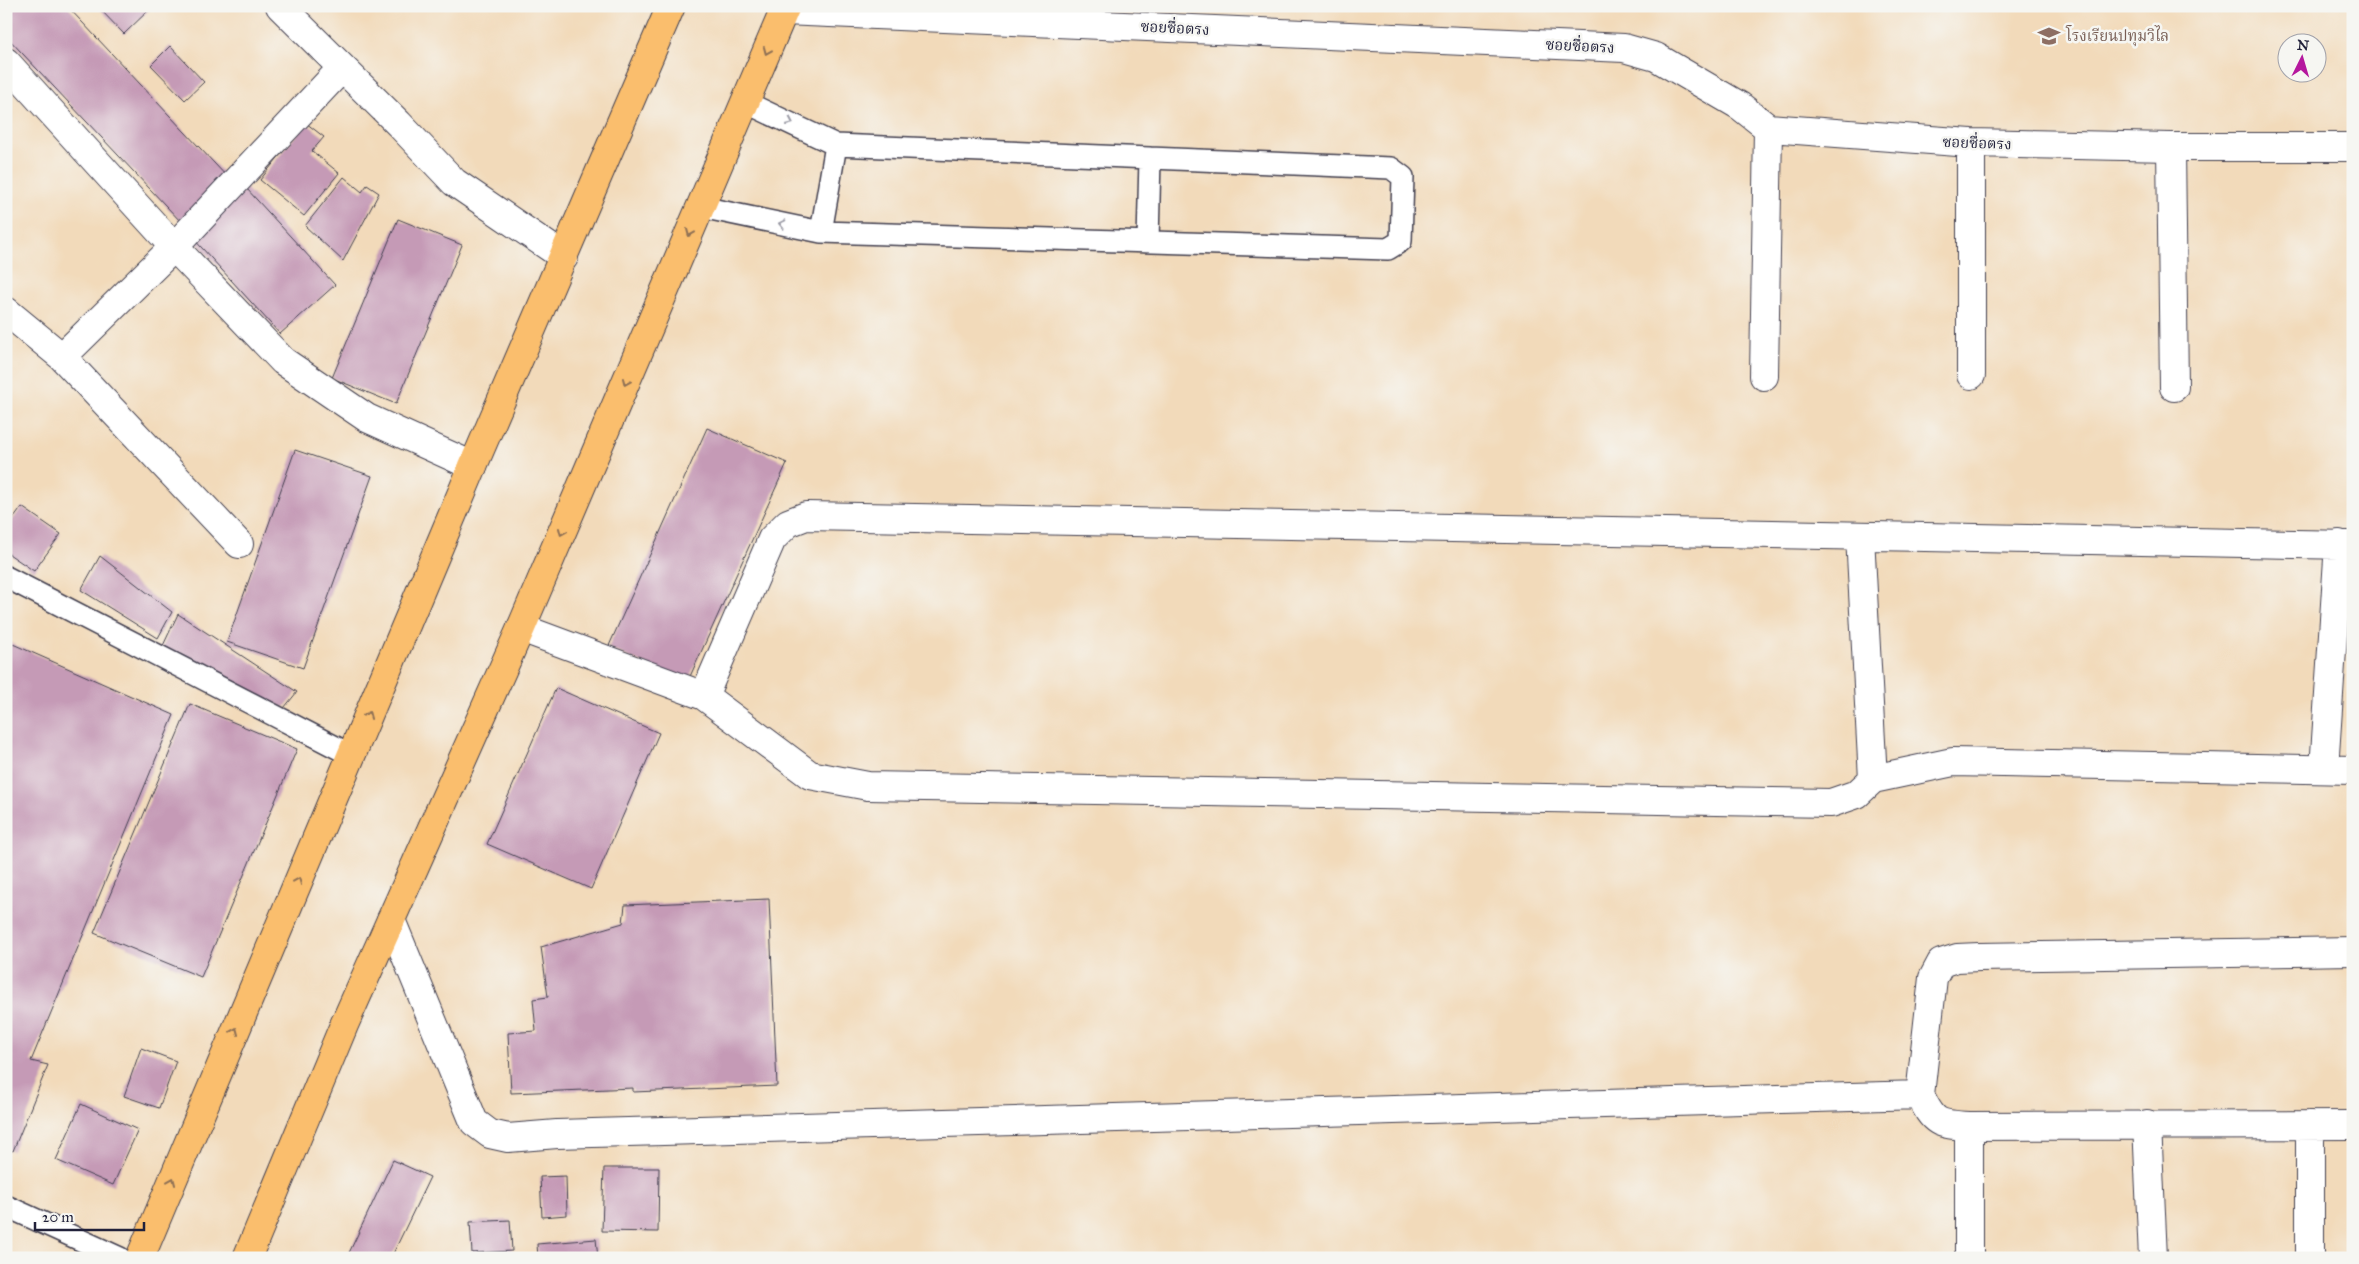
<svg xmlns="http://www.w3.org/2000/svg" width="2359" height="1264" font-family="'IM FELL Great Primer','Noto Serif Thai',serif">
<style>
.building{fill:#c59ab6}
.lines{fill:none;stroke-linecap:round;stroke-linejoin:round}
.service-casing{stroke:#413e4e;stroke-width:24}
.minor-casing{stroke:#413e4e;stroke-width:30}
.primary-casing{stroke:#413e4e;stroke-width:30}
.service{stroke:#fff;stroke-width:21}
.minor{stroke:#fff;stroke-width:28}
.primary{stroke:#fabe6d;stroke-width:28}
.oneway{stroke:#8e7054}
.oneway2{stroke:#9c9ca7}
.labels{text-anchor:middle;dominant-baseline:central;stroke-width:5;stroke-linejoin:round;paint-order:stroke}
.street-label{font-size:15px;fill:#22223b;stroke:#f6f6f2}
.education-label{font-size:15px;fill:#785e54;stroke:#f6f6f2;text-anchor:start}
</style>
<rect width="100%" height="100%" fill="#f6f6f2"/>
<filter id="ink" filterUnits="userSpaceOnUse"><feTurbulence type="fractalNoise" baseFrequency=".02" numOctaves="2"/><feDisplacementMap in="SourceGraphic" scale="10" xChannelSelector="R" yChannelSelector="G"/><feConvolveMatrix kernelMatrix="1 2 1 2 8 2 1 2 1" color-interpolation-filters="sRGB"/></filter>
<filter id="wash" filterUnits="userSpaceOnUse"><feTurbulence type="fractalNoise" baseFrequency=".0096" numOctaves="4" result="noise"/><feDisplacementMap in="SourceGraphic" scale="20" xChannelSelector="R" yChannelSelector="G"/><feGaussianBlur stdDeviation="1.12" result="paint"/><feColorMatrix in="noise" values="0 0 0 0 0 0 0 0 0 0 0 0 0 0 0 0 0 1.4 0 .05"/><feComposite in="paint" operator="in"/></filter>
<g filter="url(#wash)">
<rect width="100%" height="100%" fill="#f2daba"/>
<g id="blocks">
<path class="building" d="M6 6H67L229 179 182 223 6 36Z
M97 6H153L124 34Z
M170 46 204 82 185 100 151 65Z
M306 123 324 137 312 151 339 173 304 216 260 180Z
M344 177 362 192 367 185 379 193 343 261 305 226Z
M246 188 335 285 280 334 192 237Z
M398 219 462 245 396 404 332 378Z
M707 428 787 463 687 683 608 648Z
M295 450 372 476 303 668 227 642Z
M22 507 61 534 34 571 6 552V529Z
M100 556 172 612 158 638 81 590Z
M178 614 297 692 284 708 160 652Z
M6 641 174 715 31 1061 48 1065 13 1151 6 1149Z
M556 688 659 733 591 889 487 844Z
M190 704 297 749 201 977 94 933Z
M769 899 777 1086 633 1092V1088L511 1093 508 1033 536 1031 533 999 548 997 541 947 623 923 625 905Z
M141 1048 176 1061 159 1108 124 1096Z
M81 1104 138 1130 113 1185 56 1160Z
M393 1160 430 1177 391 1258H355L348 1255Z
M604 1168H659L658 1232 602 1231Z
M566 1176 567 1215 542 1217 540 1177Z
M510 1220 512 1251 472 1253 470 1222Z
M596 1239 598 1258H538L537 1244Z"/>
</g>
</g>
<g filter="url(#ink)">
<use href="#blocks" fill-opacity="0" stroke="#413e4e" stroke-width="1"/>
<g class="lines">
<g class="service-casing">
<path id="service" d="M701 207 821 232 836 145 745 102
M821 232 1388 249 1401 241 1403 177 1391 168 836 145
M1148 242 1150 158
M6 577 351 755
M6 1206 120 1258"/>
</g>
<g class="minor-casing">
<path id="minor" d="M280 6 399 124 454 182 564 257
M784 11 1624 48 1656 57 1740 106 1768 128 1971 143 2171 147H2353
M6 62 174 247 283 361 367 418 473 466
M1971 143V375
M2171 147 2174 387
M6 311 62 357 239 544
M62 357 174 247 341 69
M1764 376 1768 128
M1860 536 1873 779
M521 628 704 696 810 775 868 786 1831 803 1857 794 1873 779 1953 762 2353 770
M704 696 772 539 788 523 806 516 2353 545
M2324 769 2339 544
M391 920 474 1122 490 1134 508 1138 557 1134 1920 1095C1934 1124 1938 1124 1969 1126L2353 1125
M1920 1095 1933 978 1941 963 1957 958 1979 957 2353 951
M2147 1124 2153 1258
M2310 1125V1258
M1969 1258V1126"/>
</g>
<g class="primary-casing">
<path id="primary" d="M140 1258 473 466 671 6
M247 1258 344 1025 521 628 786 6"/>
</g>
<use href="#service" class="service"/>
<use href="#minor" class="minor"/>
<use href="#primary" class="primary"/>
</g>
<defs><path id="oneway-chevron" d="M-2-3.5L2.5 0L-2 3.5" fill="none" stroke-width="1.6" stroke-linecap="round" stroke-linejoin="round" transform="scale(1.25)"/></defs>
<g class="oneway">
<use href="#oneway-chevron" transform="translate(767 51) rotate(113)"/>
<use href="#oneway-chevron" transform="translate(690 233) rotate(113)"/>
<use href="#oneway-chevron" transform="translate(626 382) rotate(113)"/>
<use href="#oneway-chevron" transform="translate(562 532) rotate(113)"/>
<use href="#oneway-chevron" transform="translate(368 715) rotate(-67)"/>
<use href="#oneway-chevron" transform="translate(298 881) rotate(-67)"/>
<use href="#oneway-chevron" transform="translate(235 1031) rotate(-67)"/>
<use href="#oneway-chevron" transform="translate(172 1181) rotate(-67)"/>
</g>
<g class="oneway2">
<use href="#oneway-chevron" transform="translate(790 122) rotate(25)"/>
<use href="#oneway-chevron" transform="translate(782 224) rotate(-168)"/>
</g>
</g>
<defs>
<g id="school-bare" transform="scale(1.725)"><path d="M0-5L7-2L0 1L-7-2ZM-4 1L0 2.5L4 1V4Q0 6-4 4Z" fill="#8d6e63" stroke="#f6f6f2" stroke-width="2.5" paint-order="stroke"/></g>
</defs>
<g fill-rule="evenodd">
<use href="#school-bare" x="2049" y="36"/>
</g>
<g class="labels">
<g class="street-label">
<text transform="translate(1175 28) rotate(3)">ซอยซื่อตรง</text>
<text transform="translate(1580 46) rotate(3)">ซอยซื่อตรง</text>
<text transform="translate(1977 143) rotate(2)">ซอยซื่อตรง</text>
</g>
<g class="education-label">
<text x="2066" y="36">โรงเรียนปทุมวิไล</text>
</g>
</g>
<rect width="2359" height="1264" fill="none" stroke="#f6f6f2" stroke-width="25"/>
<g transform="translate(2302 58) rotate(5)"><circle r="24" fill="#f6f6f2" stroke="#a1a1a9"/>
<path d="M0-4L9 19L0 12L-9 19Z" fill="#b5179e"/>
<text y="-8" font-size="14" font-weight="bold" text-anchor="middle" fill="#22223b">N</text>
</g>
<path d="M35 1222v8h109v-8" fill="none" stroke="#22223b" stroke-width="2.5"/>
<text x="42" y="1222" font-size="15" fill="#22223b" stroke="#f6f6f2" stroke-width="4" paint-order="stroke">20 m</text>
</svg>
